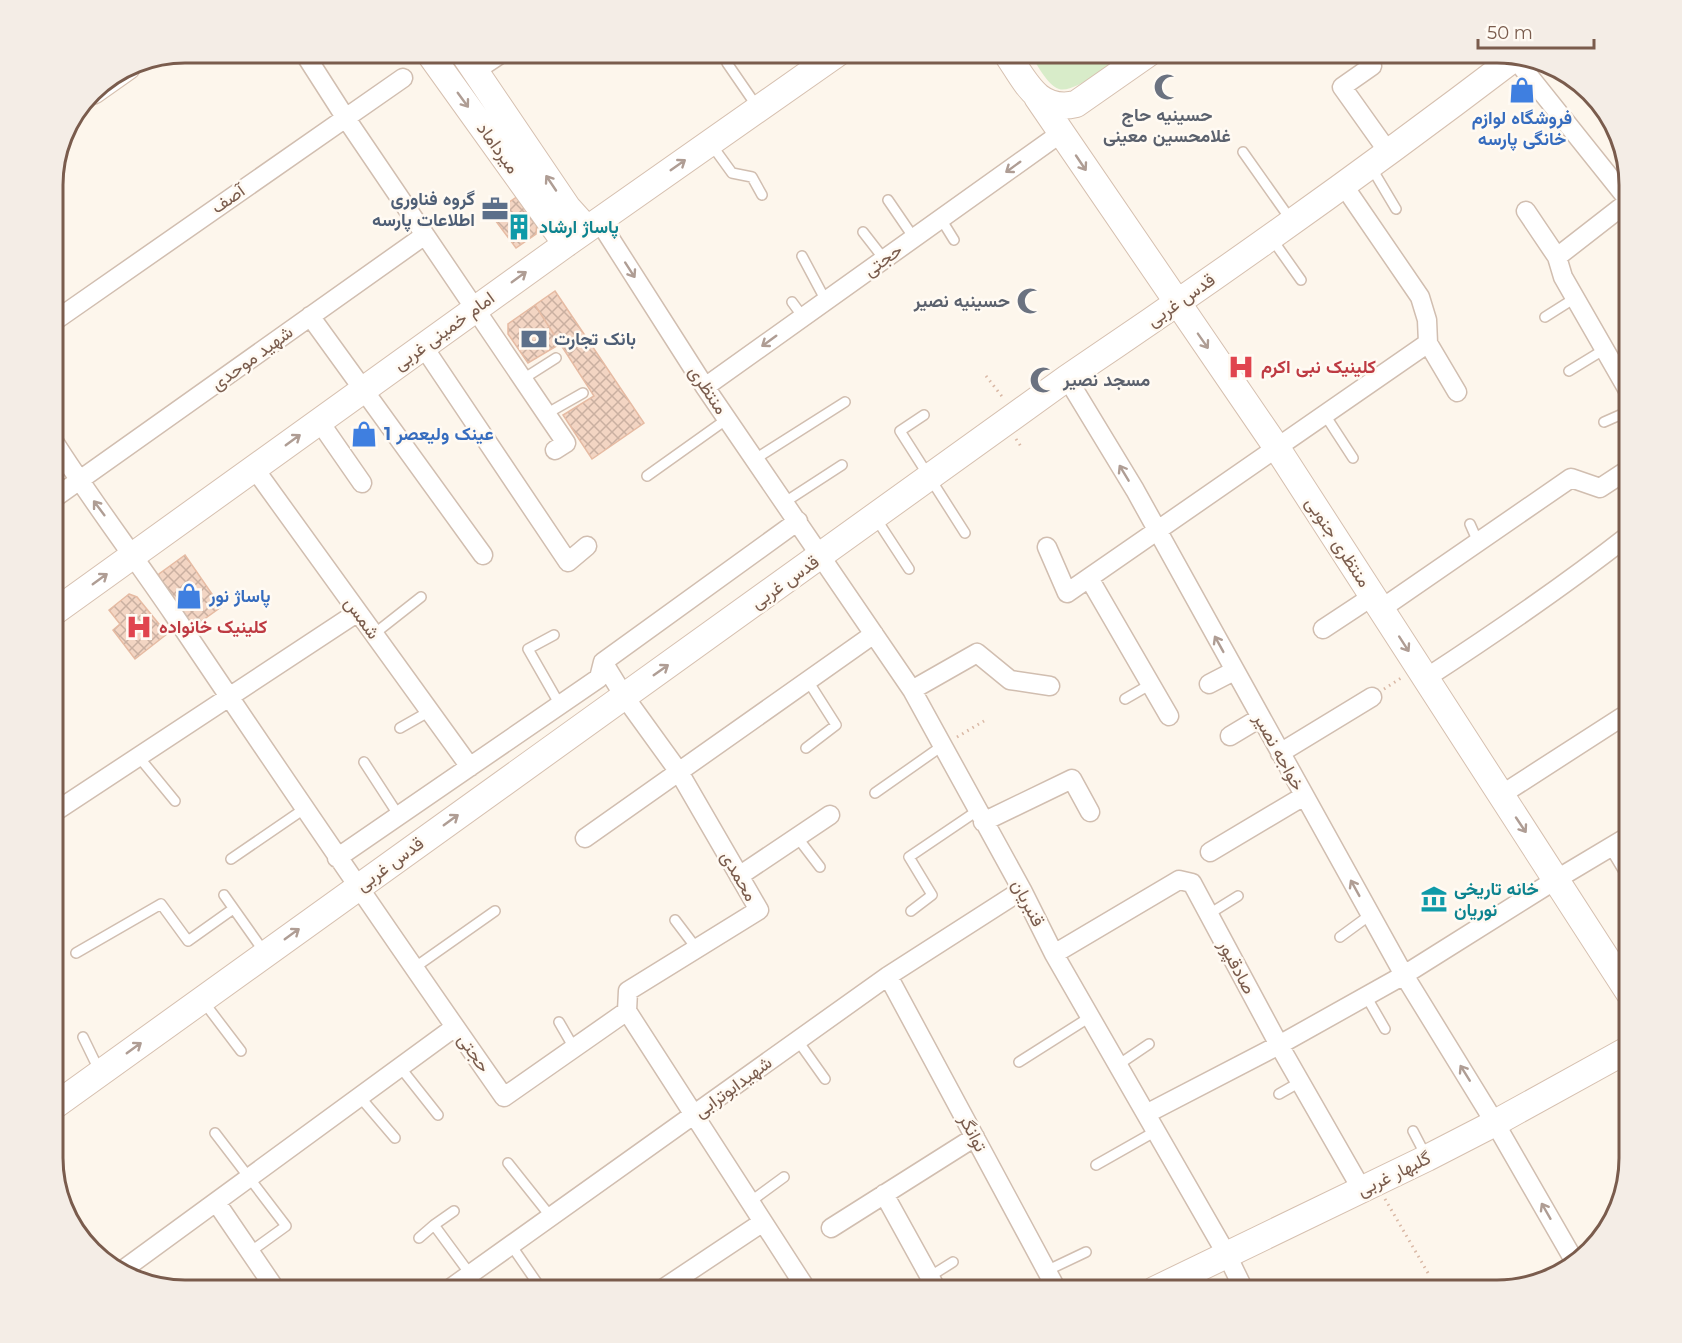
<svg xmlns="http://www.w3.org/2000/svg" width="1682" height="1343" font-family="Montserrat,Vazirmatn,sans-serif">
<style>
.park{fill:#d8ecc9}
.building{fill:url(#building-cross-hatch);stroke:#e6bba3;stroke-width:1.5}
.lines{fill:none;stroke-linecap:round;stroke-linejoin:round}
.lane-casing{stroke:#d1beb0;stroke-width:12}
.street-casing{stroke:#d1beb0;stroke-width:21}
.secondary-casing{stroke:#d6c0b0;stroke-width:28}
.path{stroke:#d9b8a5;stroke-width:3;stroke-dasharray:1.5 4.5;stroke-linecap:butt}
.lane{stroke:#fff;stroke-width:9}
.street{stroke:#fff;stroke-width:18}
.secondary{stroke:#fff;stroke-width:26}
.oneway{stroke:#af9d94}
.labels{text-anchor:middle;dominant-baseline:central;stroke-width:5;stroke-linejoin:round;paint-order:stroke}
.worship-label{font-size:18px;font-weight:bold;fill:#5b616d;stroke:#fffaf3}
.shop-label{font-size:18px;font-weight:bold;fill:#366cbe;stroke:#fffaf3;text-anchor:start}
.street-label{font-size:18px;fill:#7a5c4d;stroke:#fffaf3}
.service-label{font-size:18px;font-weight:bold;fill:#4e5e75;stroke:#fffaf3;text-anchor:end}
.culture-label{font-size:18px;font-weight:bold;fill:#0d838f;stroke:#fffaf3;text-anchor:start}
.health-label{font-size:18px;font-weight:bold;fill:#be3a42;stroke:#fffaf3;text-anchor:start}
.rim{fill:none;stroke:#7a5c4d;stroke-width:3}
</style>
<defs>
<pattern id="building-cross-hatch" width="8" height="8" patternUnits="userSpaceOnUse" patternTransform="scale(1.5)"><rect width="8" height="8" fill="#f3d5c3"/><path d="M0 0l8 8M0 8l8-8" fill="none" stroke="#cab0a1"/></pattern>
</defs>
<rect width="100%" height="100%" fill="#fdf6ec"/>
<path class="park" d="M1029 53H1125C1112 62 1075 94 1059 89 1046 84 1037 63 1029 53Z"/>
<path class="building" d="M521 194 537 220 536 234 516 248 486 208 496 200 502 207Z
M555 291 644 423 592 459 563 415 594 396 535 305Z
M535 305 560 344 528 363 508 334V324Z
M185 555 221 607 189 630 157 585 159 574Z
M129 594 137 597 167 634 135 659 113 630 120 624 109 610Z"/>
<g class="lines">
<g class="lane-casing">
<path id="lane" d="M727 63 758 108
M711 144 732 173 752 177 762 195
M1243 152 1291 220
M1371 167 1396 209
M888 200 914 238
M941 219 954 240
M863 232 884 259
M1272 239 1301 280
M802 256 826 301
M792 302 803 317
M1545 317 1575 298
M1569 371 1605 349
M523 379 556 358
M546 414 583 393
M924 415 900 431 965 533
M1325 415 1353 458
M1604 422 1629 411
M755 459 845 402
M647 476 727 419
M785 502 842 465
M875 517 909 569
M1470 524 1478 542
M374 634 421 597
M554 635 528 649 560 705
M1125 699 1151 684
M400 728 430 711
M806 748 836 725 808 681
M138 756 175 801
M364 762 399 816
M875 793 942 746
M797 837 820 867
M231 859 304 809
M224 895 265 953
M911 911 932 895 909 857 977 811
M1209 914 1238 896
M675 920 697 949
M1340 937 1370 915
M76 953 161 904 188 941 233 909
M414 968 495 911
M1366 996 1385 1029
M203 1001 241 1051
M559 1022 574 1048
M83 1037 99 1070
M798 1041 825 1079
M1019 1062 1090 1017
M1118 1065 1149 1044
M400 1067 438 1115
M1279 1094 1300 1082
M360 1097 395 1138
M1413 1131 1426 1156
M215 1133 286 1226 250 1252
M508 1163 551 1217
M1096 1165 1156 1131
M750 1202 784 1177
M454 1211 434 1225 470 1274
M419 1238 434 1225
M511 1245 542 1290
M1046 1271 1086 1252
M929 1277 953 1262
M1551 1278 1562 1272"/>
</g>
<g class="street-casing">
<path id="street" d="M304 53 345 117 566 443 555 450
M1513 56 1629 201
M1372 66 1342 87 1389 153
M475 71 502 53
M1344 186 1420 297 1427 320 1428 343
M1526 211 1557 257 1563 277 1629 392
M599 221 705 387 912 690 1022 890 1054 954 1227 1255 1244 1290
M1557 257 1629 201
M310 316 483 555
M53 322 403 78
M423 346 568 562 587 546
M1067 378 1135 490 1404 975 1495 1123 1575 1262
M705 387 1061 133
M319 421 362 483
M53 440C91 500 134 556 174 615 283 777 392 937 504 1097L627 1011
M254 468 470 767
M53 499 425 235
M1047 547 1067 593 1428 343 1457 392
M1089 578 1169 716
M1381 609 1571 478 1600 488 1629 469
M1323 629 1373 596
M603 662 624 696 679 772 759 910 628 991 627 1011
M1426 678C1495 633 1564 586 1629 535
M1209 684 1234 671
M912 690 977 653 1010 680 1050 686
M1230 736 1260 718
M1280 753 1372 697
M1501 795 1622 717
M53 813 358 612
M983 822 1072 779 1090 812
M585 838 874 634
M1614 846 1629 871
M1210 852 1304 796
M337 858 599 678 603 662 798 521
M739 876 830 815
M1054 954 1179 880 1192 883 1279 1045 1362 1190
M888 976 1057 1290
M627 1011 807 1290
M1146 1114 1279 1045 1404 975 1557 879 1629 836
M884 1194 937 1290
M216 1202 276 1290
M831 1228 975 1137
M120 1272 455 1027
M448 1290 888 976 1022 890
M661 1290 763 1222"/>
</g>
<g class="secondary-casing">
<path id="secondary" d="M429 53 566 244
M463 53 568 208 587 229
M1006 53C1025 80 1037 113 1076 104L1149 53
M93 91 127 67
M1037 97 1277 448 1629 993
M53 613 566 244 838 53
M53 1107 1067 378C1220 275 1370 168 1517 56
M1154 1290 1427 1158 1495 1123 1629 1049"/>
</g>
<path class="path" d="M986 376 1004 399
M1016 439 1022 448
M1384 689 1401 678
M957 737 984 721
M1385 1199 1428 1273"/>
<use href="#lane" class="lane"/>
<use href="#street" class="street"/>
<use href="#secondary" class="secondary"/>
</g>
<defs><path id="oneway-shaft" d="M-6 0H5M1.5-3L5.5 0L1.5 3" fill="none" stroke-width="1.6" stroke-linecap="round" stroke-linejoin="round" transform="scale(1.5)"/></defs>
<g class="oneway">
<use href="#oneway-shaft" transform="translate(463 100) rotate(54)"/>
<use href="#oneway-shaft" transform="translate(1081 163) rotate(56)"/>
<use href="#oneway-shaft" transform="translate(678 165) rotate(-35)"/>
<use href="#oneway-shaft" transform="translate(1013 167) rotate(144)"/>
<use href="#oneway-shaft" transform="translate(551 183) rotate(-124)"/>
<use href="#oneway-shaft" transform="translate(630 270) rotate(57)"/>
<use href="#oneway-shaft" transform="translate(519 277) rotate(-36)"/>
<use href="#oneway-shaft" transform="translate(769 341) rotate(144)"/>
<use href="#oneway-shaft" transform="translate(1203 341) rotate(55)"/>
<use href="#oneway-shaft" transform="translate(293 440) rotate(-36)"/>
<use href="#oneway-shaft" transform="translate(1124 473) rotate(-121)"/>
<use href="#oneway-shaft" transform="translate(99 508) rotate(-127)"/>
<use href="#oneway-shaft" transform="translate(100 579) rotate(-36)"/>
<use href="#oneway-shaft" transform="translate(1219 644) rotate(-119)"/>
<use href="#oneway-shaft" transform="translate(1404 644) rotate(57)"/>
<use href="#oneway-shaft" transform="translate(661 670) rotate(-35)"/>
<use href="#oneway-shaft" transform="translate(451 820) rotate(-36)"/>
<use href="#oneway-shaft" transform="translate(1521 825) rotate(56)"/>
<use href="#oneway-shaft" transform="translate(1355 888) rotate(-119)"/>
<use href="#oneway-shaft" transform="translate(292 934) rotate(-36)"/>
<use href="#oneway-shaft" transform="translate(134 1048) rotate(-36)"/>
<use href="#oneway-shaft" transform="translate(1465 1073) rotate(-122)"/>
<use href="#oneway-shaft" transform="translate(1546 1211) rotate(-120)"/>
</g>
<defs>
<g id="mosque-bare" transform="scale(2.07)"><path d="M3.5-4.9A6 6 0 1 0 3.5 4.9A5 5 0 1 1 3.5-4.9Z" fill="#6b7280" stroke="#fffaf3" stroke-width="2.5" paint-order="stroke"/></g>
<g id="shop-bare" transform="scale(2.07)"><path d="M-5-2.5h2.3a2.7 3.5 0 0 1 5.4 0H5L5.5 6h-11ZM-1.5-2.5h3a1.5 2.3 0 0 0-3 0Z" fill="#3f7fe0" stroke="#fffaf3" stroke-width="2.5" paint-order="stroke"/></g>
<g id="office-bare" transform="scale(2.07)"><path d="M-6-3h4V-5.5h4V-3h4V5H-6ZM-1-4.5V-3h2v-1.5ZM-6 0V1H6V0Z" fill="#5c6f8a" stroke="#fffaf3" stroke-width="2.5" paint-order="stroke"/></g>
<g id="building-bare" transform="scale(2.07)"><path d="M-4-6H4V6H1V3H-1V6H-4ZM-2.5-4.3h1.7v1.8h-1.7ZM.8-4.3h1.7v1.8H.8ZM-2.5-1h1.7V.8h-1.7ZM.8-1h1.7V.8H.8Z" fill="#0f9aa8" stroke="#fffaf3" stroke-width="2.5" paint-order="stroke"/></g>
<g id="bank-bare" transform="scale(2.07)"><path d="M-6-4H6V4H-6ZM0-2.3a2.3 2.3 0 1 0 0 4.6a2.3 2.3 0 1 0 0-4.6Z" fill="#5c6f8a" stroke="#fffaf3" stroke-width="2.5" paint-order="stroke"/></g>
<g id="hospital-bare" transform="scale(2.07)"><path d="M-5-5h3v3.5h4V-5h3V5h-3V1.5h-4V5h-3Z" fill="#e0444e" stroke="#fffaf3" stroke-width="2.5" paint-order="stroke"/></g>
<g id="museum-bare" transform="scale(2.07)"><path d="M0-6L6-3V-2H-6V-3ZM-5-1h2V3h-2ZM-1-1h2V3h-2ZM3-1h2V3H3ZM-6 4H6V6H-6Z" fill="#0f9aa8" stroke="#fffaf3" stroke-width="2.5" paint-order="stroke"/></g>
</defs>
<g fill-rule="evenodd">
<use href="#mosque-bare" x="1167" y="87"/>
<use href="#shop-bare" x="1522" y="90"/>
<use href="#office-bare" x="495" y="209"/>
<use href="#building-bare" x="519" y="227"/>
<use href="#mosque-bare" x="1030" y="301"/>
<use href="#bank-bare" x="534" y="339"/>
<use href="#hospital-bare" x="1241" y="367"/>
<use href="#mosque-bare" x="1043" y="380"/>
<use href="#shop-bare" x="364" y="434"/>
<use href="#shop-bare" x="189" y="596"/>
<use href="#hospital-bare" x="139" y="627"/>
<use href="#museum-bare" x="1434" y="899"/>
</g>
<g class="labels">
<g class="worship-label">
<text x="1167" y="115">حسینیه حاج<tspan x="1167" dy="21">غلامحسین معینی</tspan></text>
<text x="1010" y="301" text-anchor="end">حسینیه نصیر</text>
<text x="1063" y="380" text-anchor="start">مسجد نصیر</text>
</g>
<g class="shop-label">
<text x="1522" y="118" text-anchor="middle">فروشگاه لوازم<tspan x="1522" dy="21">خانگی پارسه</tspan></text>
<text x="384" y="434">عینک ولیعصر 1</text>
<text x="209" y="596">پاساژ نور</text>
</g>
<g class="street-label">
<text transform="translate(498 148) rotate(54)">میرداماد</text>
<text transform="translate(228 199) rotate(-35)">آصف</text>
<text transform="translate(883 260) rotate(-36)">حجتی</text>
<text transform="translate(1181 300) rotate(-35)">قدس غربی</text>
<text transform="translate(444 331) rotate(-36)">امام خمینی غربی</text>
<text transform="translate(252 358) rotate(-36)">شهید موحدی</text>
<text transform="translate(708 390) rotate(56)">منتظری</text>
<text transform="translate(1338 542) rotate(57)">منتظری جنوبی</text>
<text transform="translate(785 582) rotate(-35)">قدس غربی</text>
<text transform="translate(362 618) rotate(54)">شمس</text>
<text transform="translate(1279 752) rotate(61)">خواجه نصیر</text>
<text transform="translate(390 864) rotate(-36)">قدس غربی</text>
<text transform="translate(739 876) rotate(60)">محمدی</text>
<text transform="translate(1028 903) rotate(62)">قنبریان</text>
<text transform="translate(1237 967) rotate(62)">صادقپور</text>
<text transform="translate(474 1053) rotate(55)">حجتی</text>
<text transform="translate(733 1087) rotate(-36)">شهیدابوترابی</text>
<text transform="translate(973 1133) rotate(62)">توانگر</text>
<text transform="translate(1394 1174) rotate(-26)">گلبهار غربی</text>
</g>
<g class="service-label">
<text x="475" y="199">گروه فناوری<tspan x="475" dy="21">اطلاعات پارسه</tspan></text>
<text x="554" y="339" text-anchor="start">بانک تجارت</text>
</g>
<g class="culture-label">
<text x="539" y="227">پاساژ ارشاد</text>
<text x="1454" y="889">خانه تاریخی<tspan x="1454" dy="21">نوریان</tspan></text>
</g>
<g class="health-label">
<text x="1261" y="367">کلینیک نبی اکرم</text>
<text x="159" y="627">کلینیک خانواده</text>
</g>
</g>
<path d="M0 0H1682V1343H0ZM185 63H1497A122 122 0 0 1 1619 185V1158A122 122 0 0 1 1497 1280H185A122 122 0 0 1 63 1158V185A122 122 0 0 1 185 63Z" fill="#f4ede6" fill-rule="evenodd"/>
<path class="rim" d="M185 63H1497A122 122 0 0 1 1619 185V1158A122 122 0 0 1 1497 1280H185A122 122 0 0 1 63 1158V185A122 122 0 0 1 185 63Z"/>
<path d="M1478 39v9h116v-9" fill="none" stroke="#7a5c4d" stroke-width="3"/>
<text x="1487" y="39" font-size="18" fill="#7a5c4d" stroke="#fffaf3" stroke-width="4.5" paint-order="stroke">50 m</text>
</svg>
